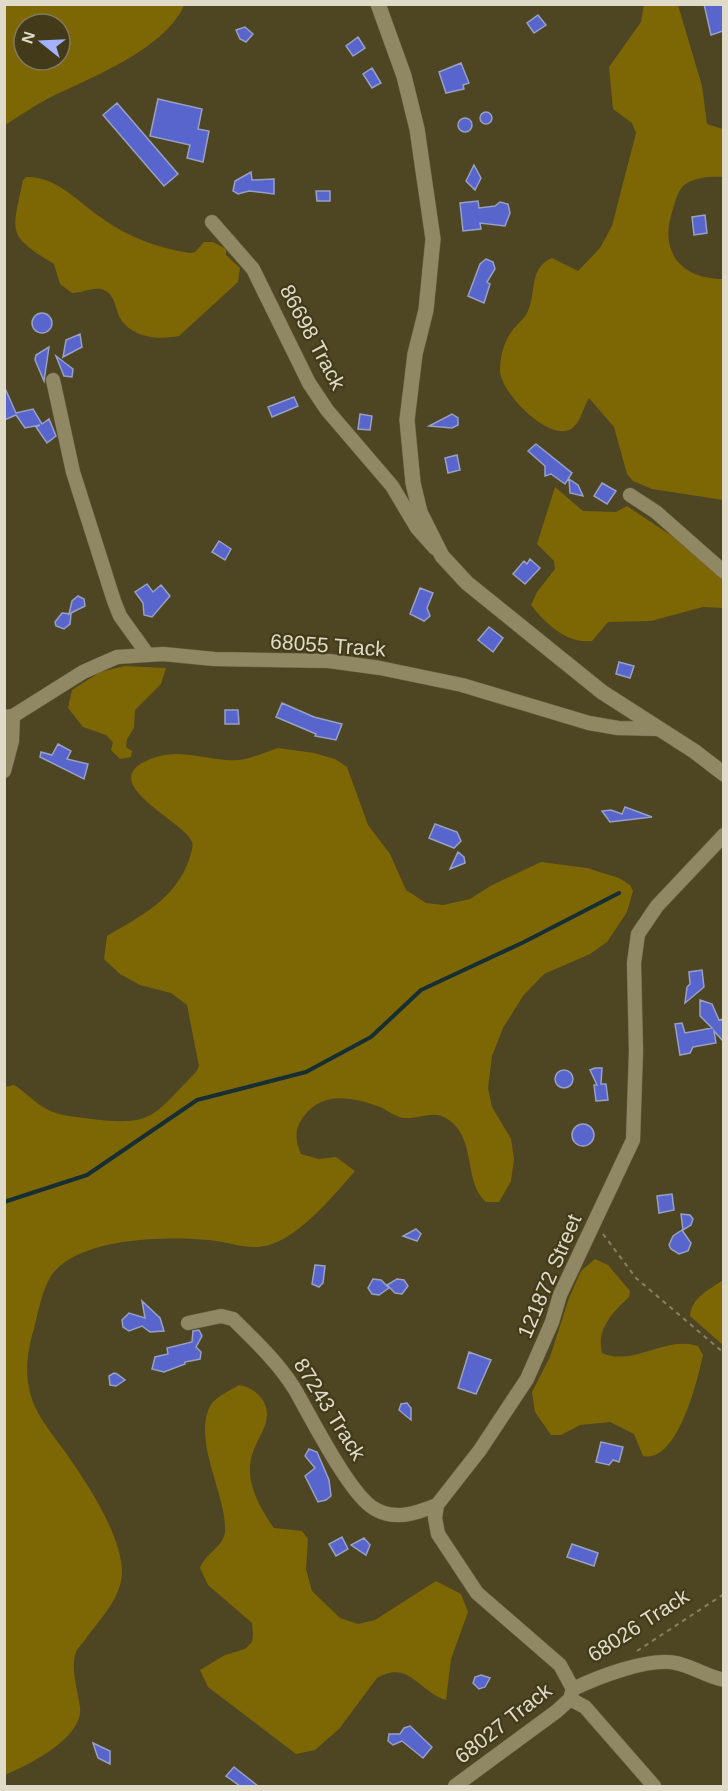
<svg xmlns="http://www.w3.org/2000/svg" width="728" height="1791" font-family="Helvetica,sans-serif">
<style>
.green{fill:#7d6704;fill-rule:evenodd}
.lines{fill:none;stroke-linecap:round;stroke-linejoin:round}
.stream{stroke:#162e34;stroke-width:4}
.building{fill:#5865cc;stroke:#98a0c3;stroke-width:1.5}
.minor-casing{stroke:#6a6346;stroke-width:15}
.tertiary-casing{stroke:#6a6346;stroke-width:16}
.path{stroke:#878064;stroke-width:2;stroke-dasharray:4.5 4.5;stroke-linecap:butt}
.minor{stroke:#908763;stroke-width:14}
.tertiary{stroke:#908763;stroke-width:15}
.labels{text-anchor:middle;dominant-baseline:central;stroke-width:4.5;stroke-linejoin:round;paint-order:stroke}
.street-label{font-size:21px;fill:#e0dbc9;stroke:#433a19}
</style>
<rect width="100%" height="100%" fill="#4e4523"/>
<path class="green" d="M5 4H184V5C166 48 93 77 53 96 36 104 20 116 5 125ZM24 24H60V60H24Z
M644 5H678L702 86 707 124 723 129V177C711 176 693 177 683 186 677 192 675 204 672 212 659 253 682 279 723 279V500L652 489 633 481 627 474 614 427 589 398C583 407 581 423 571 429 548 442 500 392 500 370 500 357 504 341 512 331 516 325 523 320 527 313 537 294 528 268 552 258L578 271 600 248 612 226 636 133 632 123 613 109 609 67 641 22Z
M26 177C57 176 79 203 103 219 130 238 158 248 190 253L195 252 204 242H213L226 249V255L240 268 238 282 179 336C158 340 132 338 120 318 115 308 115 295 104 290 95 286 83 293 72 293L60 284 54 264C6 235 12 233 23 180Z
M555 487 583 511 616 512 627 506 681 542 723 580V608L703 607 651 621 608 622 592 641C567 644 546 624 531 605L537 592 555 569 554 561 537 544Z
M125 666 166 668 161 684 135 710 134 728 127 739 126 747 132 751 131 757 120 759 111 750 113 742 106 735 83 727 68 708 72 690 100 672Z
M278 748 314 753 335 759 347 767 368 825 390 854 406 890 426 903 443 905 470 899 492 885 541 862 587 868 619 878 630 885 633 891 627 912 607 942 590 954 544 974 523 996 503 1028 492 1056 488 1088 492 1107 511 1139 514 1159 511 1181 499 1202H486C463 1182 477 1140 449 1120 434 1109 421 1119 405 1118 397 1118 387 1110 380 1107 352 1097 323 1091 304 1116 294 1129 295 1140 301 1154L319 1159 336 1157 355 1171C335 1194 302 1234 272 1244 250 1252 231 1242 209 1240 166 1236 77 1237 51 1276 42 1290 38 1313 34 1329 28 1347 25 1369 29 1388 33 1411 50 1431 63 1449 85 1480 122 1534 122 1573 121 1598 101 1618 87 1637 84 1642 78 1647 76 1652 70 1669 78 1691 80 1707 84 1738 27 1766 5 1775V1087L14 1085C24 1091 31 1099 40 1105 53 1115 69 1116 84 1118 153 1127 150 1119 196 1072L199 1066 187 1005 171 993 140 985 120 974 104 959 107 936C141 916 175 899 189 860 190 855 194 848 192 842 186 821 86 780 156 757 183 748 211 762 238 760 251 759 265 752 278 748Z
M595 1259 608 1265 630 1291 629 1297C613 1312 596 1329 602 1353 633 1367 666 1335 698 1346L703 1355C698 1378 678 1464 643 1456L634 1434 610 1422 580 1425 561 1435H551L535 1412 532 1392 550 1357 569 1298 581 1271Z
M723 1280V1345L690 1316C691 1298 710 1289 723 1280Z
M239 1385C254 1387 268 1400 267 1416 266 1433 250 1446 250 1469 249 1489 263 1513 274 1528L302 1531 308 1539 306 1569 312 1591 340 1618 358 1624 375 1620 436 1581 461 1594 468 1612 451 1659 446 1700C419 1692 409 1659 377 1678L339 1729 315 1750 296 1754 208 1687 200 1670 225 1655 245 1649 252 1642 253 1634 252 1623 208 1585 200 1568C205 1553 224 1547 225 1531 227 1495 190 1437 212 1403 218 1396 231 1390 239 1385Z"/>
<g class="lines">
<path class="stream" d="M4 1202 87 1175 197 1100 306 1072 371 1037 421 990 524 942 619 893"/>
</g>
<path class="building" d="M704 4H723V31L711 35Z
M538 15 546 25 534 33 527 23Z
M245 27 253 34 246 42 240 39 236 30Z
M358 37 365 48 353 56 346 46Z
M461 63 469 83 463 85 464 89 446 93 439 72Z
M372 68 381 83 372 88 363 74Z
M158 99 202 109 198 129 209 131 203 162 187 158 190 145 150 136Z
M117 103 178 174 164 186 103 115Z
M480 118a6 6 0 1 1 12 0a6 6 0 1 1-12 0Z
M458 125a7 7 0 1 1 14 0a7 7 0 1 1-14 0Z
M474 165 481 178 475 190 466 181Z
M251 172 252 180 274 179V194L249 191 238 194 233 191 235 181Z
M316 191H330V201H317Z
M478 201 479 208 495 206 500 202 508 204 510 213 505 226 480 223 481 229 463 231 460 203Z
M705 215 707 233 694 235 692 217Z
M486 259 493 262 495 269 487 282 490 284 484 303 468 296 480 264Z
M32 323a10 10 0 1 1 20 0a10 10 0 1 1-20 0Z
M80 334 82 347 63 357 66 340Z
M49 347 44 381 35 360 36 355Z
M56 356 73 369 72 377 64 376Z
M4 386 16 413 33 409 42 424 49 419 56 436 47 443 36 427 40 425 25 428 16 415 4 420Z
M294 397 298 406 272 417 268 407Z
M360 414 372 416 370 430 358 429Z
M452 414 458 418V425L452 428 429 426Z
M536 444 572 473 565 484 551 474 545 476V466L528 451Z
M457 455 460 470 448 473 445 458Z
M569 479 578 485 583 496 570 493Z
M602 483 616 491 607 504 594 496Z
M219 541 231 549 225 560 212 552Z
M530 559 540 568 525 584 513 574 524 561 527 564Z
M147 584 153 592 161 585 170 596 152 617 144 615 143 603 135 592Z
M420 588 433 593 427 608 430 616 424 621 410 614Z
M78 596 84 599 85 606 69 614 72 601Z
M62 613 71 614 70 624 64 629 56 626 55 622Z
M489 627 503 638 493 652 478 640Z
M619 662 634 666 630 678 616 674Z
M282 703 314 717 342 724 336 740 315 736 316 734 276 717Z
M225 710H238L239 724H225Z
M58 744 71 751 67 759 88 764 84 779 40 757 41 752 52 755Z
M625 807 652 817 610 822 602 811 611 810 622 814Z
M435 824 457 832 461 841 454 848 429 838Z
M458 852 464 857 465 863 450 869Z
M702 970 704 987 685 1003 687 987 690 984 689 972Z
M700 1000 712 1004 719 1020 723 1019V1041L714 1031 716 1043 693 1047 690 1053 680 1055 675 1024 682 1023 685 1033 712 1028 700 1016Z
M595 1068H602L601 1084H606L608 1100 596 1101 594 1085H597L590 1070Z
M555 1079a9 9 0 1 1 18 0a9 9 0 1 1-18 0Z
M572 1135a11 11 0 1 1 22 0a11 11 0 1 1-22 0Z
M672 1194 674 1210 659 1213 657 1196Z
M681 1214 690 1215 693 1219 691 1225 683 1230Z
M416 1229 421 1234 417 1241 403 1236Z
M682 1230 691 1243 688 1251 679 1254 671 1249 669 1245 673 1236Z
M315 1265 325 1266 323 1283 319 1287 312 1284Z
M373 1279 381 1280 389 1288 379 1295 372 1294 368 1288Z
M397 1279 404 1280 408 1286 402 1294 395 1293 387 1285Z
M142 1301 160 1318 164 1331 150 1332 142 1326 129 1331 123 1327 122 1320 129 1313 145 1318Z
M199 1330 202 1336 196 1347 201 1352 200 1359 185 1362V1364L164 1372 152 1369 155 1357 168 1354 167 1348 192 1342 193 1331Z
M469 1352 491 1360 476 1394 458 1388Z
M114 1373 117 1374 125 1380 116 1386 110 1385 109 1376Z
M407 1403 411 1408V1420L399 1410 401 1404Z
M601 1442 623 1447 619 1462 613 1460 609 1465 596 1462Z
M309 1449 317 1452 329 1480 331 1496 326 1500 318 1502 305 1476 315 1468 305 1456Z
M342 1537 348 1549 336 1556 329 1544Z
M364 1538 370 1545 366 1555 351 1545Z
M572 1544 598 1553 594 1566 567 1557Z
M481 1675 490 1678 485 1687 479 1689 473 1683 475 1677Z
M410 1726 432 1747 423 1758 402 1741 393 1745 388 1741 389 1734H400L404 1728Z
M93 1743 110 1751V1764L98 1758Z
M234 1767 258 1786H240L226 1776Z"/>
<g class="lines">
<g class="minor-casing">
<path id="minor" d="M212 222 253 269 309 383 327 410 392 486 417 528 435 548
M53 380 73 472 114 601 120 616 148 655
M630 495 656 512 724 572
M4 717 13 716 83 672 101 664 117 657 163 654 214 659 329 661 380 668 462 685 589 723 618 728 658 729
M4 771 12 741 13 716
M188 1323 221 1316 233 1319C255 1341 277 1361 294 1388 310 1415 350 1496 375 1509 395 1521 417 1513 437 1505
M573 1689 560 1665 477 1593 438 1534 435 1518 437 1505 480 1450 527 1379 552 1322 560 1295 633 1140 636 1051 634 963 638 934 657 906 724 835
M573 1689C598 1677 649 1657 676 1663 692 1666 705 1676 724 1680
M570 1699 585 1707 654 1786
M455 1786 557 1711 570 1699 573 1689"/>
</g>
<g class="tertiary-casing">
<path id="tertiary" d="M378 4 404 76 417 129 433 239 426 310 415 354 407 420 413 483 420 512 442 556 467 583 602 692 694 751 724 774"/>
</g>
<path class="path" d="M603 1234 636 1278 724 1353
M637 1651 724 1594"/>
<use href="#minor" class="minor"/>
<use href="#tertiary" class="tertiary"/>
</g>
<g class="labels">
<g class="street-label">
<text transform="translate(313 337) rotate(62)">86698 Track</text>
<text transform="translate(328 645) rotate(4)">68055 Track</text>
<text transform="translate(549 1276) rotate(-67)">121872 Street</text>
<text transform="translate(330 1409) rotate(58)">87243 Track</text>
<text transform="translate(638 1625) rotate(-33)">68026 Track</text>
<text transform="translate(503 1723) rotate(-38)">68027 Track</text>
</g>
</g>
<rect width="728" height="1791" fill="none" stroke="#e0dbc9" stroke-width="12"/>
<g transform="translate(42 42) rotate(288)"><circle r="28" fill="#433a19" stroke="#827a5f" stroke-width="1.5"/>
<path d="M0-4.5L10 22L0 15L-10 22Z" fill="#a3b2fd"/>
<text y="-9" font-size="16" font-weight="bold" text-anchor="middle" fill="#e0dbc9">N</text>
</g>
</svg>
